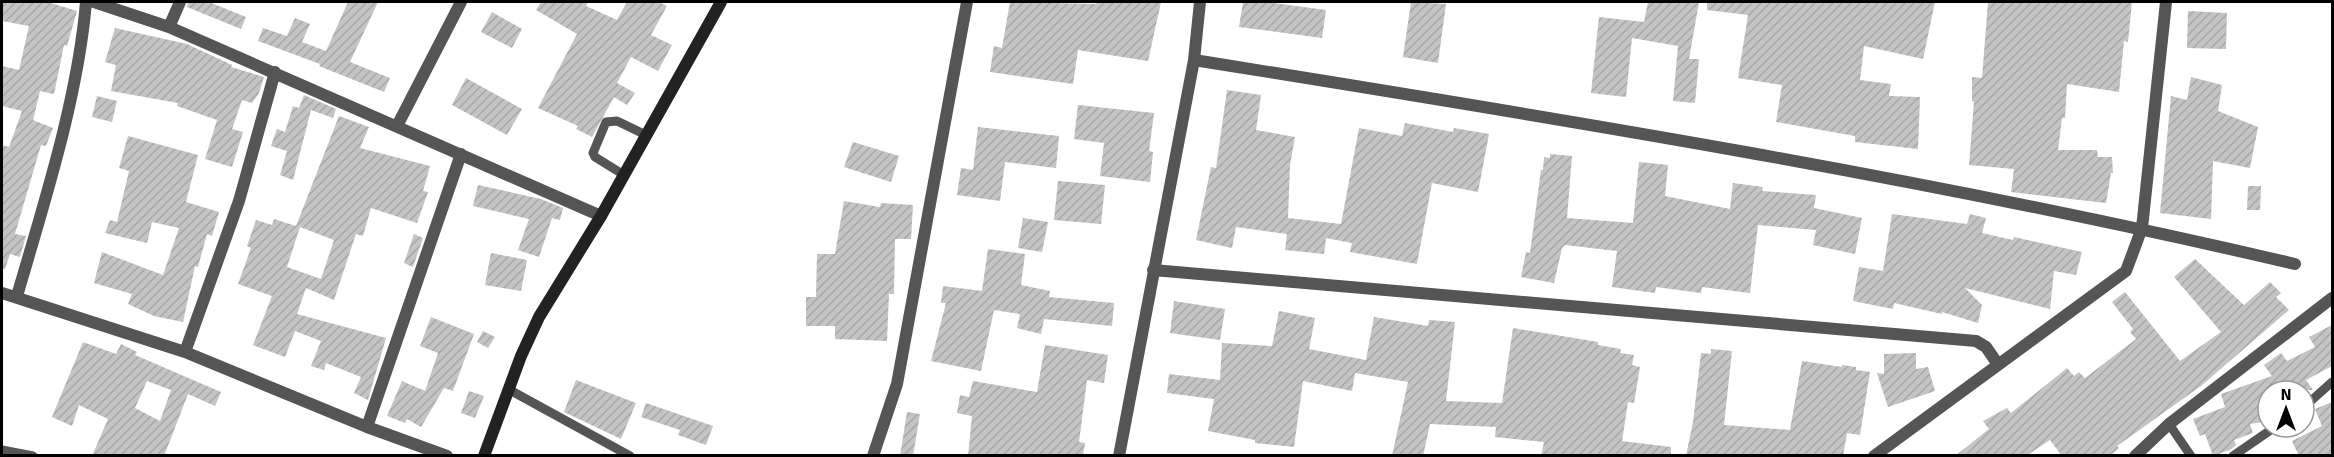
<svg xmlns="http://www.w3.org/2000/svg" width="2334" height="457" font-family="Signika,sans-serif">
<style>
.building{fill:url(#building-hatch);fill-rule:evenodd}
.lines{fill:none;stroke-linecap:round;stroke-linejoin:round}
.lane{stroke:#555;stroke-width:9}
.street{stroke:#555;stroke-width:12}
.secondary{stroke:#222;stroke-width:12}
</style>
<defs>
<pattern id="building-hatch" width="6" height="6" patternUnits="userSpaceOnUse" patternTransform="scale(1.5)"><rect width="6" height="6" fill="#c4c4c4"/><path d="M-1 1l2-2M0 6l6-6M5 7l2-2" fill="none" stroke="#a7a7a7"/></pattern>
</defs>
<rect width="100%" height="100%" fill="#fff"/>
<path class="building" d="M2 2 51 3 77 11 67 46 64 45 54 94 40 91 33 120 53 128 46 146 41 145 15 234 26 236 20 257 10 254 5 269H2V145L9 147 22 111 2 106V66L19 70 29 26 2 21Z
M188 2H209L246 17 241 29 187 7Z
M348 2H378L350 62 390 78 384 92 319 66 320 64 258 41 263 28 287 36 295 18 310 24 302 42 326 51Z
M541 2H588L586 6 617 20 627 2H659L667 6 651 35 672 45 658 71 631 57 617 83 635 93 627 105 614 97 592 137 576 129 578 126 538 108 577 34 536 10Z
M1010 2 1096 4 1097 2H1161L1148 61 1078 50 1073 84 990 72 994 46 1002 48Z
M1243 2H1267L1326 10 1322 38 1239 27Z
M1411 2 1446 4 1438 63 1403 57Z
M1648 2H1699L1689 59H1699L1695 103 1673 101 1678 46 1632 38 1626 97 1591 93 1599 17 1644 22Z
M1707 2H1935L1923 59 1864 46 1860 80 1891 84 1889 96 1920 97 1918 149 1855 142V136L1776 122 1782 85 1738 78 1748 15 1707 10Z
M1988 2H2132L2128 42 2124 41 2119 92 2067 84 2065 118H2062L2058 150H2097L2098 157H2112L2113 173H2111L2106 203 2011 192 2014 169 1969 165 1974 102 1972 101V77L1982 78Z
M2188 11 2227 13 2226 49 2187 48Z
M492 12 522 29 512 48 481 32Z
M115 28 187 44 232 65 231 67 264 77 259 93 252 103 242 100 232 129 243 132 232 167 205 159 217 120 177 106 178 103 111 91 116 65 105 62Z
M2191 77 2222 85 2218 111 2258 127 2250 168 2213 161 2211 219 2160 213 2171 96 2187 100Z
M466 78 522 109 507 135 452 105Z
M1227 90 1261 95 1256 130 1295 137 1290 165 1288 218 1341 224 1359 128 1402 136 1405 123 1453 132 1454 128 1489 134 1478 192 1432 183 1417 264 1350 252 1352 243 1326 238 1324 254 1285 250 1287 234 1236 227 1232 248 1196 240 1211 167 1216 168Z
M304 95 336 109 333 118 311 110 293 180 280 175 287 151 271 146 277 129 285 132 293 106 299 108Z
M97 96 117 101 112 122 92 117Z
M1078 105 1154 113 1149 151 1153 152 1150 182 1100 176 1104 143 1074 139Z
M339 116 369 127 360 148 430 166 423 191 428 192 417 223 371 208 363 236 356 234 334 300 306 288 297 314 386 338 368 400 354 393 361 377 326 363 324 370 311 366 321 341 295 331 285 357 253 345 272 296 238 284 251 248 247 246 256 220 272 225 274 219 299 227 296 226ZM300 227 334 240 321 279 287 267Z
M978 127 1059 136 1056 168 1005 162 1000 201 957 195 961 168 973 170Z
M128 136 198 155 186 202 219 212 212 236 207 234 198 267 195 266 183 322 154 316 128 304 132 294 94 283 102 252 163 275 179 228 152 222 147 243 105 233 110 220 117 222 129 171 119 168Z
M853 142 899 156 891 182 844 167Z
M1550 154 1572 156 1567 218 1633 223 1639 162 1668 165 1665 196 1730 209 1733 183 1763 187 1762 191 1816 195 1814 208 1862 218 1855 254 1813 245 1816 230 1758 225 1750 293 1702 287 1701 293 1656 287 1655 293 1612 287 1617 251 1565 245 1562 248 1554 283 1521 277 1526 252 1530 253 1541 170H1543L1544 157 1550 158Z
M1058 181 1105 185 1101 224 1054 220Z
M478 185 541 199 563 208 560 220 552 218 539 257 518 250 529 219 473 206Z
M2248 186H2261L2260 210H2247Z
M844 201 880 207 881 203 913 205 911 239H895L894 294H889L887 341 835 339V326H806V297H816L817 254H835Z
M1892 214 1967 224 1970 214 1986 218 1982 233 2013 240 2014 237 2082 252 2076 275 2054 271 2050 309 1965 288 1982 305 1978 323 1942 312V314L1894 303 1893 309 1853 301 1859 267 1883 271Z
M1023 218 1048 222 1042 252 1018 248Z
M414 234 423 238 413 267 404 263Z
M988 249 1025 254 1021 285 1050 291 1049 297 1114 303 1112 326 1044 319 1041 334 1017 328 1020 314 994 310 981 371 931 361 946 303H941L943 286 982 291Z
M491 253 527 260 521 291 485 285Z
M2195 259 2244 305 2270 282 2281 293 2276 297 2289 310 2201 386 2117 446 2119 448 2110 456H2062L2050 440 2026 456H1955L1989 429 1983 421 2007 408 2011 413 2067 368 2074 376 2079 372 2085 378 2136 339 2130 332 2133 329 2112 302 2125 292 2180 361 2221 332 2174 277Z
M1174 301 1225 309 1220 340 1170 333Z
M1279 311 1315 318 1309 349 1366 360 1374 317 1428 326 1429 320 1455 322 1446 401 1502 403 1513 328 1598 342V345L1621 349 1620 353 1634 355 1632 365 1640 367 1634 403 1628 402 1622 441 1671 447V456H1541L1544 442 1495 437 1496 427 1430 424 1423 456H1392L1408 382 1355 373 1352 391 1303 381 1294 447 1255 443V440L1208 431 1214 399 1167 393 1169 374 1220 380 1222 343 1272 346Z
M431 317 474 334 453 391 444 388 421 427 407 419 405 423 387 416 402 381 425 391 438 353 420 346Z
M2332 325V366L2306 380 2313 390 2268 391V421L2250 424 2253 433 2234 440 2236 445 2230 450 2213 456 2205 434 2200 436 2193 419 2225 407 2221 394 2272 376 2264 365 2281 353 2287 361 2315 347 2309 337Z
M483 331 495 337 488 348 477 342Z
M83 342 116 354 121 344 137 352 135 355 221 392 215 406 188 394 164 456H92L108 419 79 405 72 426 52 417ZM147 381 171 390 160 421 135 408Z
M1045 345 1108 355 1104 383 1087 380 1079 442 1085 443 1083 456H968L972 416 957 413 960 395 969 397 973 381 1037 392Z
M1711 349 1732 351 1724 425 1790 430 1802 361 1842 367V365L1856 367V370L1870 372 1860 435 1847 433 1843 456H1686L1693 422 1701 353 1711 354Z
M1916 353V369L1928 367 1935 391 1888 407 1877 373 1884 374V354Z
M576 380 636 403 621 439 564 412Z
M469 391 484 396 475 418 461 413Z
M2332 402V456H2299L2292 441 2322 426 2315 409Z
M646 403 713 426 706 445 678 435 680 430 641 417Z
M907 412 920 414 913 456H900Z"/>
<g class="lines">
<path class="lane" d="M624 175 595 157 593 153 606 122 617 121 646 135
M508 389 630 456
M2304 407 2332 382
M2169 424 2191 456
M2 450 33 456
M2233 456 2275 427"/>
<path class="street" d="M94 2 169 27 601 216
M169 27 180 2
M1194 60C1563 119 1932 179 2295 264
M397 126 461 2
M1153 270 1976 341 1986 347 1997 363
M2 293 185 352 367 427 447 456
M17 296C44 203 78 98 86 2
M185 352 239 201 275 72
M367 427 461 154
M873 456 897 384 967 2
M1119 456 1194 60 1200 2
M1874 456 2126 271 2142 228 2166 2
M2135 456 2169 424 2332 298"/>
<path class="secondary" d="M484 456 521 356 539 317 601 216 721 2"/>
</g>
<rect width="2334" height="457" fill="none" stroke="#000000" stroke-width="6"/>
<g transform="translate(2286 409)"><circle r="28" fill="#ffffff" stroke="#999999" stroke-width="1.5"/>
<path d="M0-4.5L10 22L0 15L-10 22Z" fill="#000000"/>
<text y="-9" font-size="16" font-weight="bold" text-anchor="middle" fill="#000000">N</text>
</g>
</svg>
